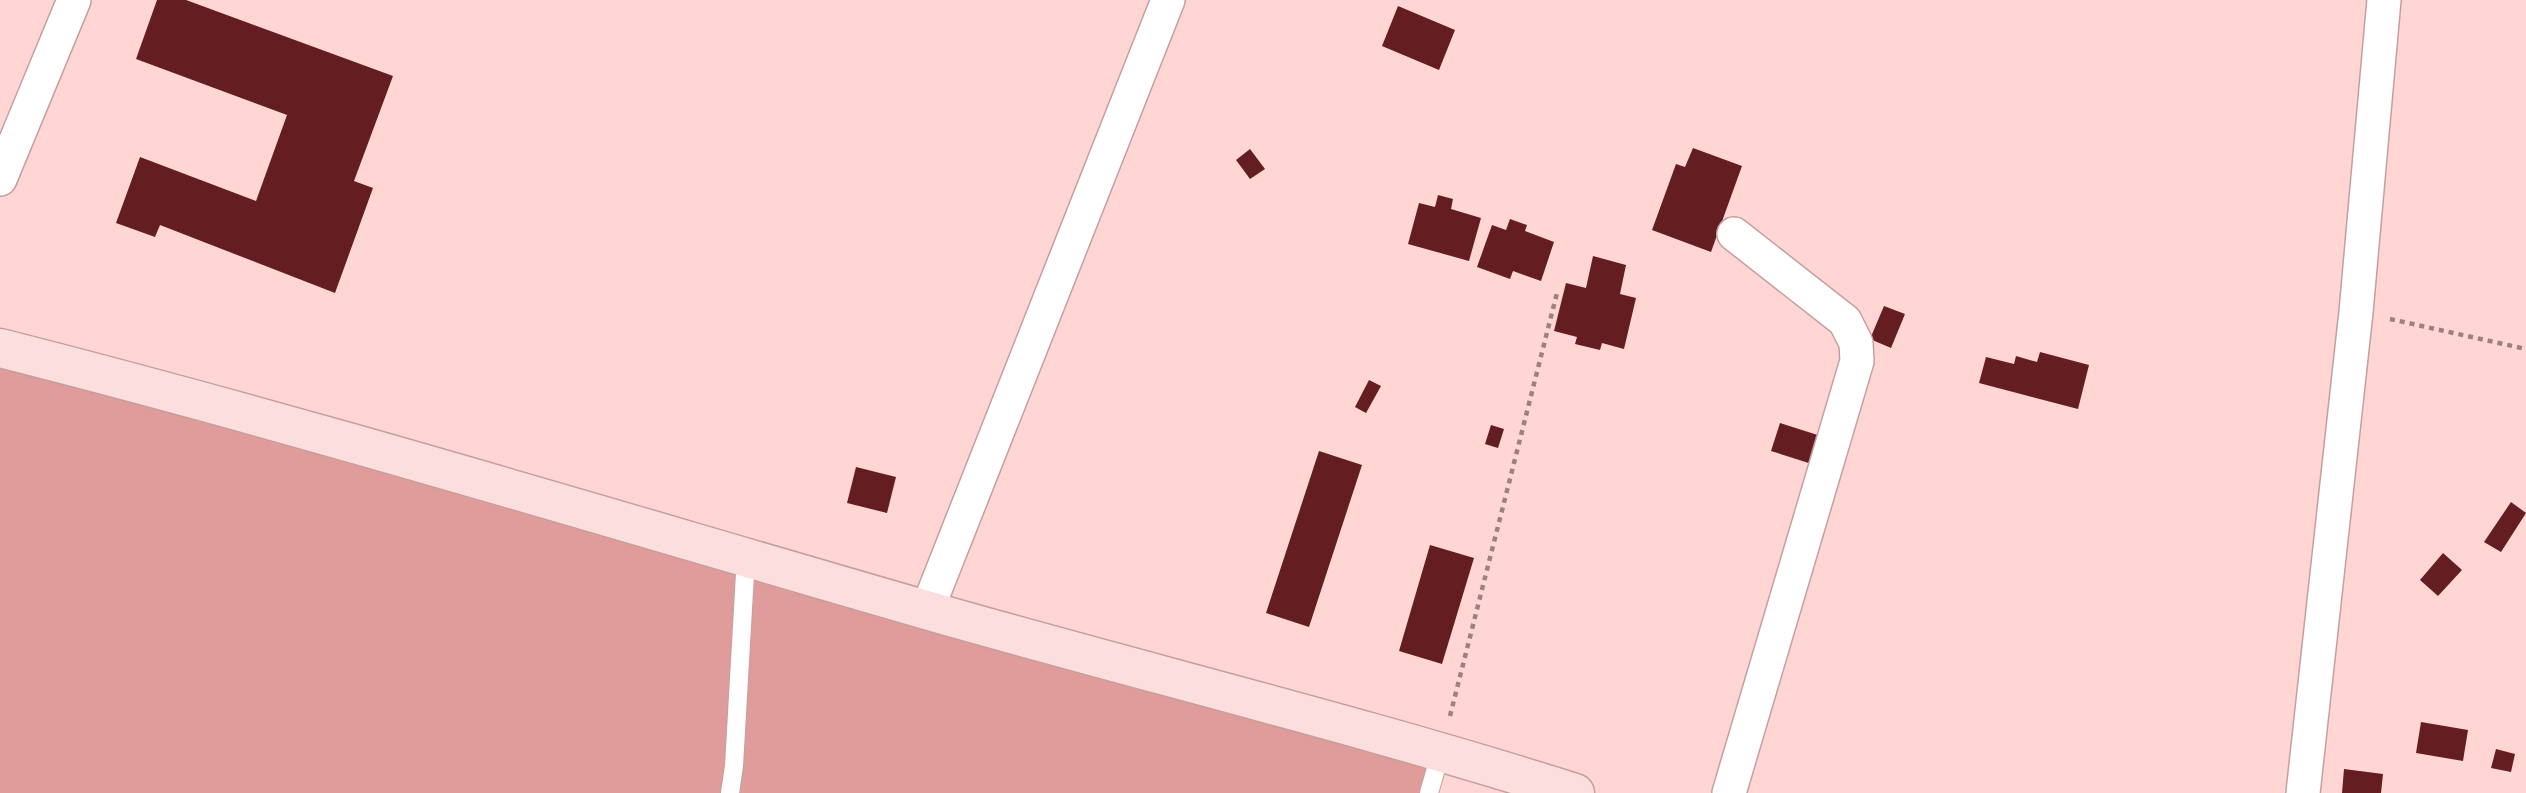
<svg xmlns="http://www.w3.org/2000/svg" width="2526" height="793" font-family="'Asap Condensed',sans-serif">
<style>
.green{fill:#e09c9a}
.building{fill:#641d21}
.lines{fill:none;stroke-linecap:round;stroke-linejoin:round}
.service-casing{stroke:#c59f9d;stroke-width:20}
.minor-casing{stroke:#c59f9d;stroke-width:36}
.secondary-casing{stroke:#c59f9d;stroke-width:41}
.path{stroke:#9d807f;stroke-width:4.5;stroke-dasharray:5 5;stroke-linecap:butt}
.service{stroke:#fff;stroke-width:18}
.minor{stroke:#fff;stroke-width:33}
.secondary{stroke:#fbdedd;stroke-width:38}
</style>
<rect width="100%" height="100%" fill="#ffd6d4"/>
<path class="green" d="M0 344 1442 762 1434 793H0Z"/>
<path class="building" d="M157 0H186L393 76 354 181 373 188 335 293 160 225 155 237 116 223 140 157 256 201 287 115 136 59Z
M1398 6 1455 30 1439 70 1382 46Z
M1693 148 1742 166 1711 252 1652 230 1676 164 1685 167Z
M1250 149 1265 169 1250 179 1236 160Z
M1438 195 1453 199 1451 209 1481 218 1469 261 1408 244 1419 203 1435 207Z
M1510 219 1527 225 1525 231 1554 242 1541 281 1513 271 1510 279 1477 267 1492 225 1506 230Z
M1593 256 1626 265 1620 294 1636 298 1624 349 1602 343 1600 350 1575 344 1577 337 1554 331 1566 283 1586 288Z
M1884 306 1905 314 1891 348 1870 339Z
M2040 352 2089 365 2078 409 1979 383 1986 357 2014 364 2016 356 2037 362Z
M1369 380 1381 386 1366 413 1355 407Z
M1780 423 1827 438 1818 466 1771 451Z
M1491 425 1504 429 1498 448 1485 444Z
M1319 451 1362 465 1309 627 1266 613Z
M856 467 896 477 887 513 847 503Z
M2511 502 2526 513 2501 552 2484 542Z
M1430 545 1474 558 1442 664 1399 651Z
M2443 553 2462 570 2438 596 2420 580Z
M2421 722 2468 730 2463 761 2416 753Z
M2496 749 2515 754 2511 772 2491 768Z
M2344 769 2383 774 2381 793H2342Z"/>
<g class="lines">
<g class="service-casing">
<path id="service" d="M730 793 734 766 746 556
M1429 793 1441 751"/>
</g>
<g class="minor-casing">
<path id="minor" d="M0 179 74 0
M927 610 1168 0
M1729 793 1857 361 1856 343 1845 321 1734 234
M2303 793 2356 312 2384 0"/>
</g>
<g class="secondary-casing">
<path id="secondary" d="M0 348C311 427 618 521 926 610 1142 672 1361 725 1575 793"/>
</g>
<path class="path" d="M2390 319 2526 349
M1450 716 1557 293"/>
<use href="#service" class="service"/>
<use href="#minor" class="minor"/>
<use href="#secondary" class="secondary"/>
</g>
</svg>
